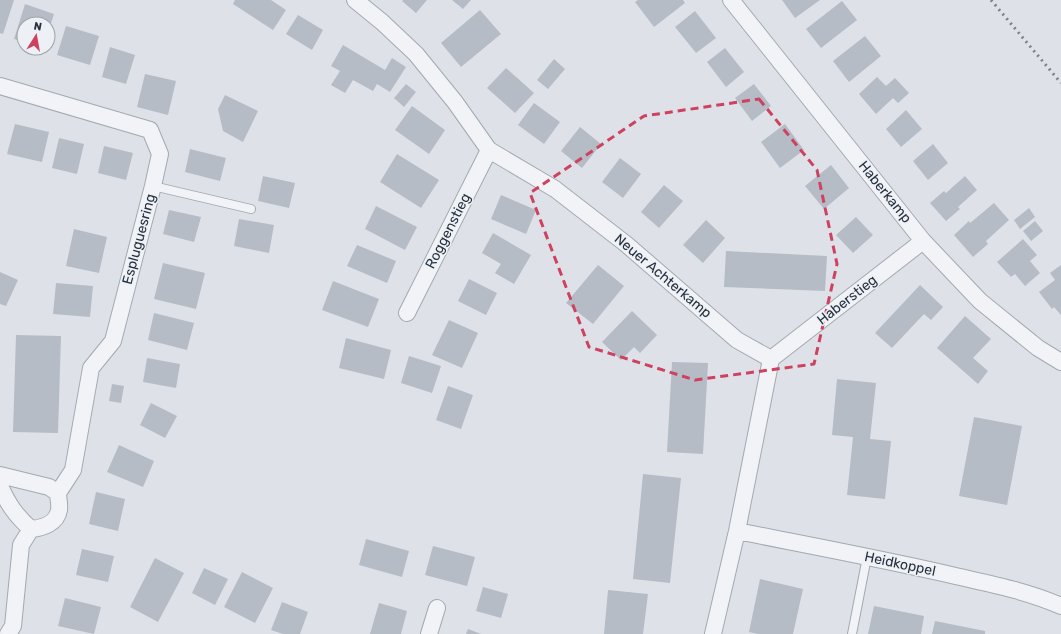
<svg xmlns="http://www.w3.org/2000/svg" width="1061" height="634" font-family="Rubik,sans-serif">
<style>
.building{fill:#b5bcc5}
.lines{fill:none;stroke-linecap:round;stroke-linejoin:round}
.lane-casing{stroke:#a3a9b2;stroke-width:10}
.street-casing{stroke:#a3a9b2;stroke-width:18}
.lane{stroke:#f1f3f6;stroke-width:8}
.street{stroke:#f1f3f6;stroke-width:16}
.rail{stroke:#778391;stroke-width:3;stroke-dasharray:2 4;stroke-linecap:butt}
.marked{fill:none;stroke:#ce415f;stroke-width:3;stroke-dasharray:8 5;stroke-linejoin:round}
.labels{text-anchor:middle;dominant-baseline:central;stroke-width:3;stroke-linejoin:round;paint-order:stroke}
.street-label{font-size:14px;fill:#27313f;stroke:#edf1f5}
</style>
<rect width="100%" height="100%" fill="#dee2e8"/>
<path class="building" d="M0 0H14L3 34 0 33Z
M235 0H271L286 10 273 30 233 4Z
M403 0H427L416 13 402 1Z
M452 0H471L463 9Z
M638 0H683L685 3 654 27 635 2Z
M782 0H820L795 18Z
M842 1 857 20 821 48 806 29Z
M25 4 54 14 48 32V24H24V42L14 39Z
M480 10 501 34 461 67 441 43Z
M695 11 716 38 696 53 675 27Z
M298 15 323 30 312 50 286 34Z
M66 26 99 36 90 65 57 55Z
M865 36 881 56 849 82 833 61Z
M343 45 385 70 392 58 406 67 390 92 377 84 373 91 353 80 345 93 331 85 340 71 331 66Z
M110 47 135 55 126 84 102 77Z
M725 48 744 72 726 87 707 62Z
M554 59 565 69 548 89 537 80Z
M506 68 534 93 515 113 487 88Z
M145 74 176 81 168 115 137 107Z
M877 77 886 86 895 78 909 93 898 103 893 98 876 114 859 94Z
M406 84 416 92 404 107 394 98Z
M754 84 771 106 752 121 735 98Z
M225 95 258 111 243 142 223 131 218 109Z
M534 103 560 122 544 144 518 125Z
M412 106 445 130 429 154 395 130Z
M906 110 922 129 901 147 886 129Z
M15 124 49 132 42 162 7 154Z
M785 124 804 150 780 168 761 142Z
M580 127 601 144 582 168 561 151Z
M59 138 84 144 77 174 52 168Z
M933 144 948 163 928 180 913 161Z
M104 146 133 153 126 180 98 173Z
M190 149 226 158 220 181 185 172Z
M397 154 439 180 421 208 380 182Z
M620 158 641 174 623 198 602 182Z
M831 165 849 188 824 209 805 186Z
M263 176 295 183 289 208 258 201Z
M965 176 977 190 958 207 960 209 946 221 930 203 944 191 946 193Z
M664 185 683 201 659 228 641 212Z
M501 195 536 210 526 234 491 219Z
M994 203 1009 220 986 241 988 244 973 257 954 235 969 221 970 223Z
M376 206 417 227 405 250 365 229Z
M1029 208 1035 217 1020 229 1014 220Z
M169 210 201 217 194 242 163 234Z
M856 217 873 235 853 253 836 235Z
M239 219 274 225 269 253 234 246Z
M706 220 725 238 703 263 683 245Z
M1035 221 1043 231 1031 241 1023 231Z
M74 229 107 237 99 273 66 266Z
M493 233 531 255 514 284 495 273 501 264 482 253Z
M1023 239 1037 255 1030 261 1040 273 1025 286 1015 274 1011 277 997 262Z
M357 245 396 261 387 283 347 266Z
M726 251 827 256 825 291 724 287Z
M163 263 205 273 196 309 154 299Z
M598 265 624 286 593 324 566 303Z
M1061 265V315L1054 307 1052 309 1039 292 1055 280 1050 273Z
M0 272 18 280 6 306 0 304Z
M469 279 497 293 486 315 458 301Z
M333 281 379 299 368 327 322 310Z
M56 283 93 286 90 317 53 314Z
M920 285 943 307 931 320 924 314 892 348 875 333Z
M632 311 657 335 640 353 634 347 621 360 602 342Z
M154 313 194 323 187 350 148 340Z
M965 316 991 339 973 358 988 371 978 384 937 348Z
M449 320 478 333 462 368 432 355Z
M16 335 61 336 58 433 13 432Z
M346 338 391 350 384 379 339 368Z
M409 356 441 366 432 393 401 383Z
M147 358 180 364 176 388 143 382Z
M672 362 708 363 703 454 667 452Z
M837 379 876 383 870 439 891 441 885 499 847 495 853 437 832 435Z
M112 384 124 386 121 403 109 401Z
M448 386 473 395 461 429 436 420Z
M151 403 177 416 165 438 140 425Z
M974 417 1022 426 1007 505 959 496Z
M119 445 154 461 143 487 107 472Z
M643 474 681 478 670 583 633 579Z
M96 492 125 499 118 531 89 524Z
M366 539 409 551 402 577 359 565Z
M433 546 475 557 467 586 425 575Z
M82 549 114 556 108 582 76 575Z
M155 558 184 573 158 622 130 607Z
M204 568 228 579 215 605 192 593Z
M242 572 273 588 255 623 224 607Z
M760 579 803 589 793 634H758L749 632Z
M483 587 508 594 501 618 476 611Z
M608 590 648 594 643 634H604Z
M65 598 101 607 94 634 58 626Z
M282 602 308 612 300 634H283L271 630Z
M379 603 407 611 401 634H370Z
M874 606 924 616 921 634H868Z
M935 621 985 631V634H932Z
M468 629 481 634H466Z"/>
<g class="lines">
<g class="lane-casing">
<path id="lane" d="M153 186 251 209
M852 634 867 557"/>
</g>
<g class="street-casing">
<path id="street" d="M355 0 382 22 416 54 455 102 489 150 555 189 626 244 737 340 771 359 737 531 713 634
M731 0 923 241 980 301 1038 348 1061 362
M0 86 150 130 160 154 153 186 113 341 91 368 73 470 58 493
M407 313 489 150
M771 359 923 241
M0 475 49 487 58 493C58 498 60 505 59 510 57 523 43 528 31 529 16 516 8 504 0 486
M737 531C807 545 877 558 947 574 985 583 1025 590 1061 606
M8 634 13 626 21 545 31 529
M429 634 437 608"/>
</g>
<use href="#lane" class="lane"/>
<use href="#street" class="street"/>
<path class="rail" d="M991 0 1061 83"/>
</g>
<path class="marked" d="M759 99 817 170 837 264 814 364 695 380 589 347 530 193 644 116Z"/>
<g class="labels">
<g class="street-label">
<text transform="translate(885 192) rotate(51)">Haberkamp</text>
<text transform="translate(448 231) rotate(-63)">Roggenstieg</text>
<text transform="translate(139 239) rotate(-75)">Espluguesring</text>
<text transform="translate(663 276) rotate(40)">Neuer Achterkamp</text>
<text transform="translate(847 300) rotate(-38)">Haberstieg</text>
<text transform="translate(900 564) rotate(12)">Heidkoppel</text>
</g>
</g>
<g transform="translate(36 36) rotate(11)"><circle r="19" fill="#edf1f5" stroke="#9ea4ac"/>
<path d="M0-3L7 15L0 10L-7 15Z" fill="#ce415f"/>
<text y="-6" font-size="11" font-weight="bold" text-anchor="middle" fill="#27313f">N</text>
</g>
</svg>
